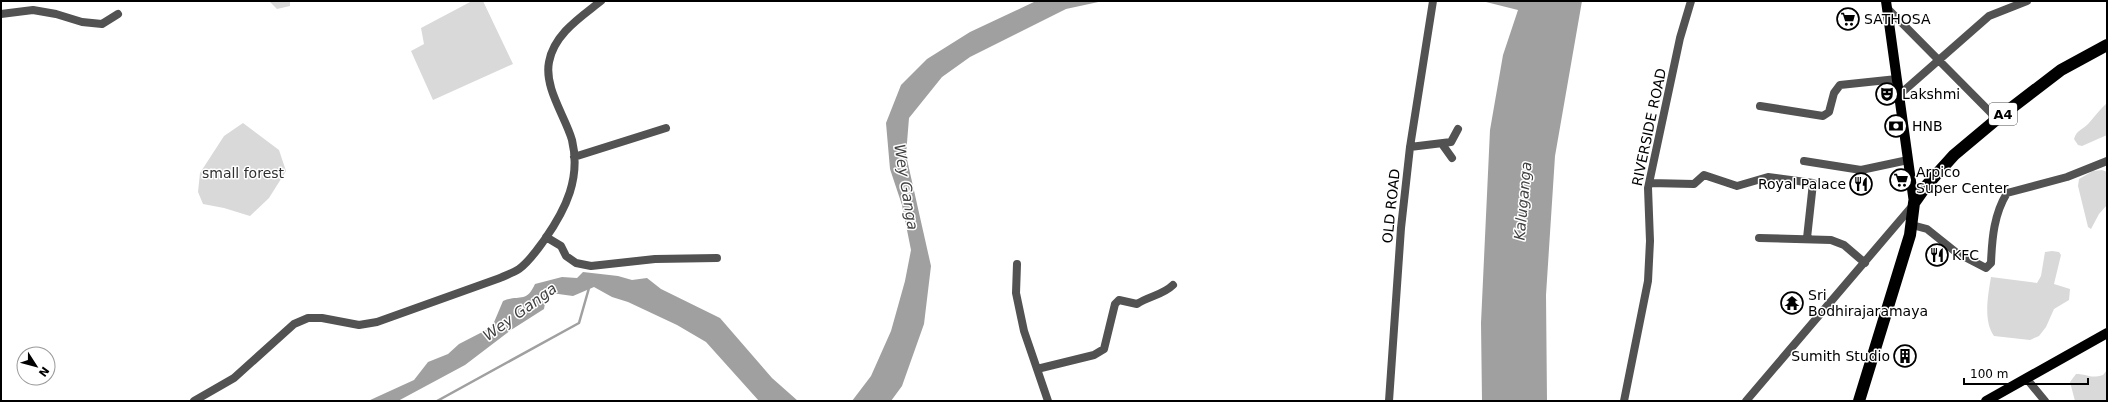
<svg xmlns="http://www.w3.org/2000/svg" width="2108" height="402" font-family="'DejaVu Sans',sans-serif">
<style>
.green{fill:#d9d9d9}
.water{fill:#a0a0a0}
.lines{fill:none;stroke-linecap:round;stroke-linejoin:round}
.stream{stroke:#a0a0a0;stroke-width:2.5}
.minor{stroke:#525252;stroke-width:8}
.major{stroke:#000;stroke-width:10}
.highway{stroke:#000;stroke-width:12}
.labels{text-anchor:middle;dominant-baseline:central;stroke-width:3;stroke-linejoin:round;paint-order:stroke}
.shield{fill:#fff;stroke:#4c4c4c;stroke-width:1}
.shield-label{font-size:13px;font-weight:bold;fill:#000}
.poi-label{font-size:14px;fill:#000;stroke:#fff;text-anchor:start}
.street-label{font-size:14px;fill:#000;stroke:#fff}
.park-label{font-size:14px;fill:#303030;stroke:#fff}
.water-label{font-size:15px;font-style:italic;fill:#414141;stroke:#fff}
</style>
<rect width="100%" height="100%" fill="#fff"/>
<path class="green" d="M269 1H290V6L277 9Z
M472 1H483L513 64 433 100 411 51 424 44 421 28Z
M2107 103V135L2082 146 2078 145 2074 139C2077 129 2083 130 2089 123 2095 116 2100 109 2107 103Z
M243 123 279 150 286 171 269 198 250 216 224 208 203 204 198 192 200 173 224 136Z
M2102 170 2107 172V205L2099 214 2091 229 2088 227 2078 186 2079 179 2093 171Z
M2052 251 2059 252 2061 255 2054 284 2070 289 2069 300 2054 309 2046 327 2039 336 2030 340 1994 336C1983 321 1988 295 1991 277L2037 283 2041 276 2045 252Z
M2107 370V401H2075L2070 382 2076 374C2088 374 2090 379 2103 375Z"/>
<path class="water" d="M1036 1H1103L1066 9 970 57 942 77 909 118 906 155 931 266 924 324 902 386 891 401H852L871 376 891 331 905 281 911 250 902 205 890 169 886 123 901 85 927 59 970 32Z
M1482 1H1582L1555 156 1546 295 1547 401H1482L1481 323 1490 130 1503 55 1518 10Z
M583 272 618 276 632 280 647 278 661 289 720 318 772 378 798 401H759L706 342 677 325 628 302 612 297 594 287 573 296 551 293 546 298 544 309 511 330 465 365 398 401H368L414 380 428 362 448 354 459 344 492 327 503 301C519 294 526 304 535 284L562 277 577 278Z"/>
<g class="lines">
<path class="stream" d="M437 401 579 323 589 288"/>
<path class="minor" d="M1887 8 1997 119
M1 14 33 10 56 14 82 22 102 24 118 14
M1899 95 1989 16 2027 1
M1760 106 1823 116 1829 112 1834 93 1840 85 1897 79
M1442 144 1452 158
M1410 147 1451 142 1458 129
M574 157 666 128
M1804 161 1861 170 1908 160
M1650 183 1694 184 1704 175 1737 186 1768 177 1813 183 1807 238
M1912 225 1927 229 1957 253 1986 268 1991 263C1992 238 1994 214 2007 193L2067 177 2107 161
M546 237 561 246 566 256 576 263 591 266 655 259 717 258
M1759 238 1831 240 1844 245 1865 263
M1017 264 1016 293 1024 331 1048 401
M1037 369 1094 355 1104 349 1115 304 1119 300 1137 304C1149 296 1163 295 1173 285
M2026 378 2045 401
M194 401 234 378 294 324 308 318H322L359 325 377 322 500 278C506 275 513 273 519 269 530 261 537 250 545 239 566 209 581 178 572 140 565 116 544 88 549 62 554 34 581 17 601 1
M1389 401 1401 228 1410 147 1433 1
M1624 401 1648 281 1650 241 1648 188 1680 38 1691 1
M1746 401 1914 204"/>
<path class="major" d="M1886 1 1914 203
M1986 401 2107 333"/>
<path class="highway" d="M1859 401 1910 235 1914 203 1926 186 1954 155 1997 119 2061 70 2107 45"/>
</g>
<defs>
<g id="supermarket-ring" transform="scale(1.15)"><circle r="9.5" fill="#fff" stroke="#000" stroke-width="1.5"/><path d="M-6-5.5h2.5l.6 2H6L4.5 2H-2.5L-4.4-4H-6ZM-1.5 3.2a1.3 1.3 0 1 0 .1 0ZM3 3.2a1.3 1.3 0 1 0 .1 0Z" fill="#000"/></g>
<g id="theatre-ring" transform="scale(1.15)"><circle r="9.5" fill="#fff" stroke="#000" stroke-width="1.5"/><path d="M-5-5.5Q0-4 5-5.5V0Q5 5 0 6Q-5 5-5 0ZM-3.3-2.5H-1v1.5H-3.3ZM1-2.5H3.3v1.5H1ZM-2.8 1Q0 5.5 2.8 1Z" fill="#000"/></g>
<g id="bank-ring" transform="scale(1.15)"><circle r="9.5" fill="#fff" stroke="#000" stroke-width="1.5"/><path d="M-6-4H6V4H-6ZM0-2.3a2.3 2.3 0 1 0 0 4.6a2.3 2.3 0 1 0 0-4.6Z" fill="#000"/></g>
<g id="restaurant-ring" transform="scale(1.15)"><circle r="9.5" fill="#fff" stroke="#000" stroke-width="1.5"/><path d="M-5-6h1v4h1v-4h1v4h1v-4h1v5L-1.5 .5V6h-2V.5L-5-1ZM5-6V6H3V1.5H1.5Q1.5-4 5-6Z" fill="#000"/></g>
<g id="temple-ring" transform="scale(1.15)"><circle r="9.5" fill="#fff" stroke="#000" stroke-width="1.5"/><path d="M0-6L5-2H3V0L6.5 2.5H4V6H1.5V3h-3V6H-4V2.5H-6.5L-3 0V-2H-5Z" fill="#000"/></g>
<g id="building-ring" transform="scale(1.15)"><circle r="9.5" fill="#fff" stroke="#000" stroke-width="1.5"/><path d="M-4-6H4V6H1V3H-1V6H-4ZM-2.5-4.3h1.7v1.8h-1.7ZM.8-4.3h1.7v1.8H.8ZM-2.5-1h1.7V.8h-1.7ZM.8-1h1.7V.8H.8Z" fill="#000"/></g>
</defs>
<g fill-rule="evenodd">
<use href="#supermarket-ring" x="1848" y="19"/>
<use href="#theatre-ring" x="1887" y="94"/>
<use href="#bank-ring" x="1896" y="126"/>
<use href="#supermarket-ring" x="1901" y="180"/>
<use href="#restaurant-ring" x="1861" y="184"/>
<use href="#restaurant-ring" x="1937" y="255"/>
<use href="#temple-ring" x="1792" y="303"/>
<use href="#building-ring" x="1905" y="356"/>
</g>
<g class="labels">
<rect class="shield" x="1989" y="103" width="28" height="22" rx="3"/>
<g class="shield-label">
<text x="2003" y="114">A4</text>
</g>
<g class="poi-label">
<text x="1864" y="19">SATHOSA</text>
<text x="1902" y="94">Lakshmi</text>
<text x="1912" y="126">HNB</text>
<text x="1916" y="172">Arpico<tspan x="1916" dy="16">Super Center</tspan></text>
<text x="1846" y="184" text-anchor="end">Royal Palace</text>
<text x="1952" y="255">KFC</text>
<text x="1808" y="295">Sri<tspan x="1808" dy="16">Bodhirajaramaya</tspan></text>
<text x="1890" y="356" text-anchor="end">Sumith Studio</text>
</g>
<g class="street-label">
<text transform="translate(1649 127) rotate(-78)">RIVERSIDE ROAD</text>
<text transform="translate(1391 206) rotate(-84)">OLD ROAD</text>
</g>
<g class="park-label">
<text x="243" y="173">small forest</text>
</g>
<g class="water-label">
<text transform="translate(906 187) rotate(81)">Wey Ganga</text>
<text transform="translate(1523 201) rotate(-85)">Kaluganga</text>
<text transform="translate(520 312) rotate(-36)">Wey Ganga</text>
</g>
</g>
<rect width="2108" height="402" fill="none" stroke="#000000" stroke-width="4"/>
<g transform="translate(36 366) rotate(126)"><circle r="19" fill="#ffffff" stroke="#999999"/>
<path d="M0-3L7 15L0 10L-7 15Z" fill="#000000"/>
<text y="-6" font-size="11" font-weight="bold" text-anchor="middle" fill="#000000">N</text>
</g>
<path d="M1964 378v6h124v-6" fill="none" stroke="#000000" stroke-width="2"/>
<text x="1970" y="378" font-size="12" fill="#000000" stroke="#ffffff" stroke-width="3" paint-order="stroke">100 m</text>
</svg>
